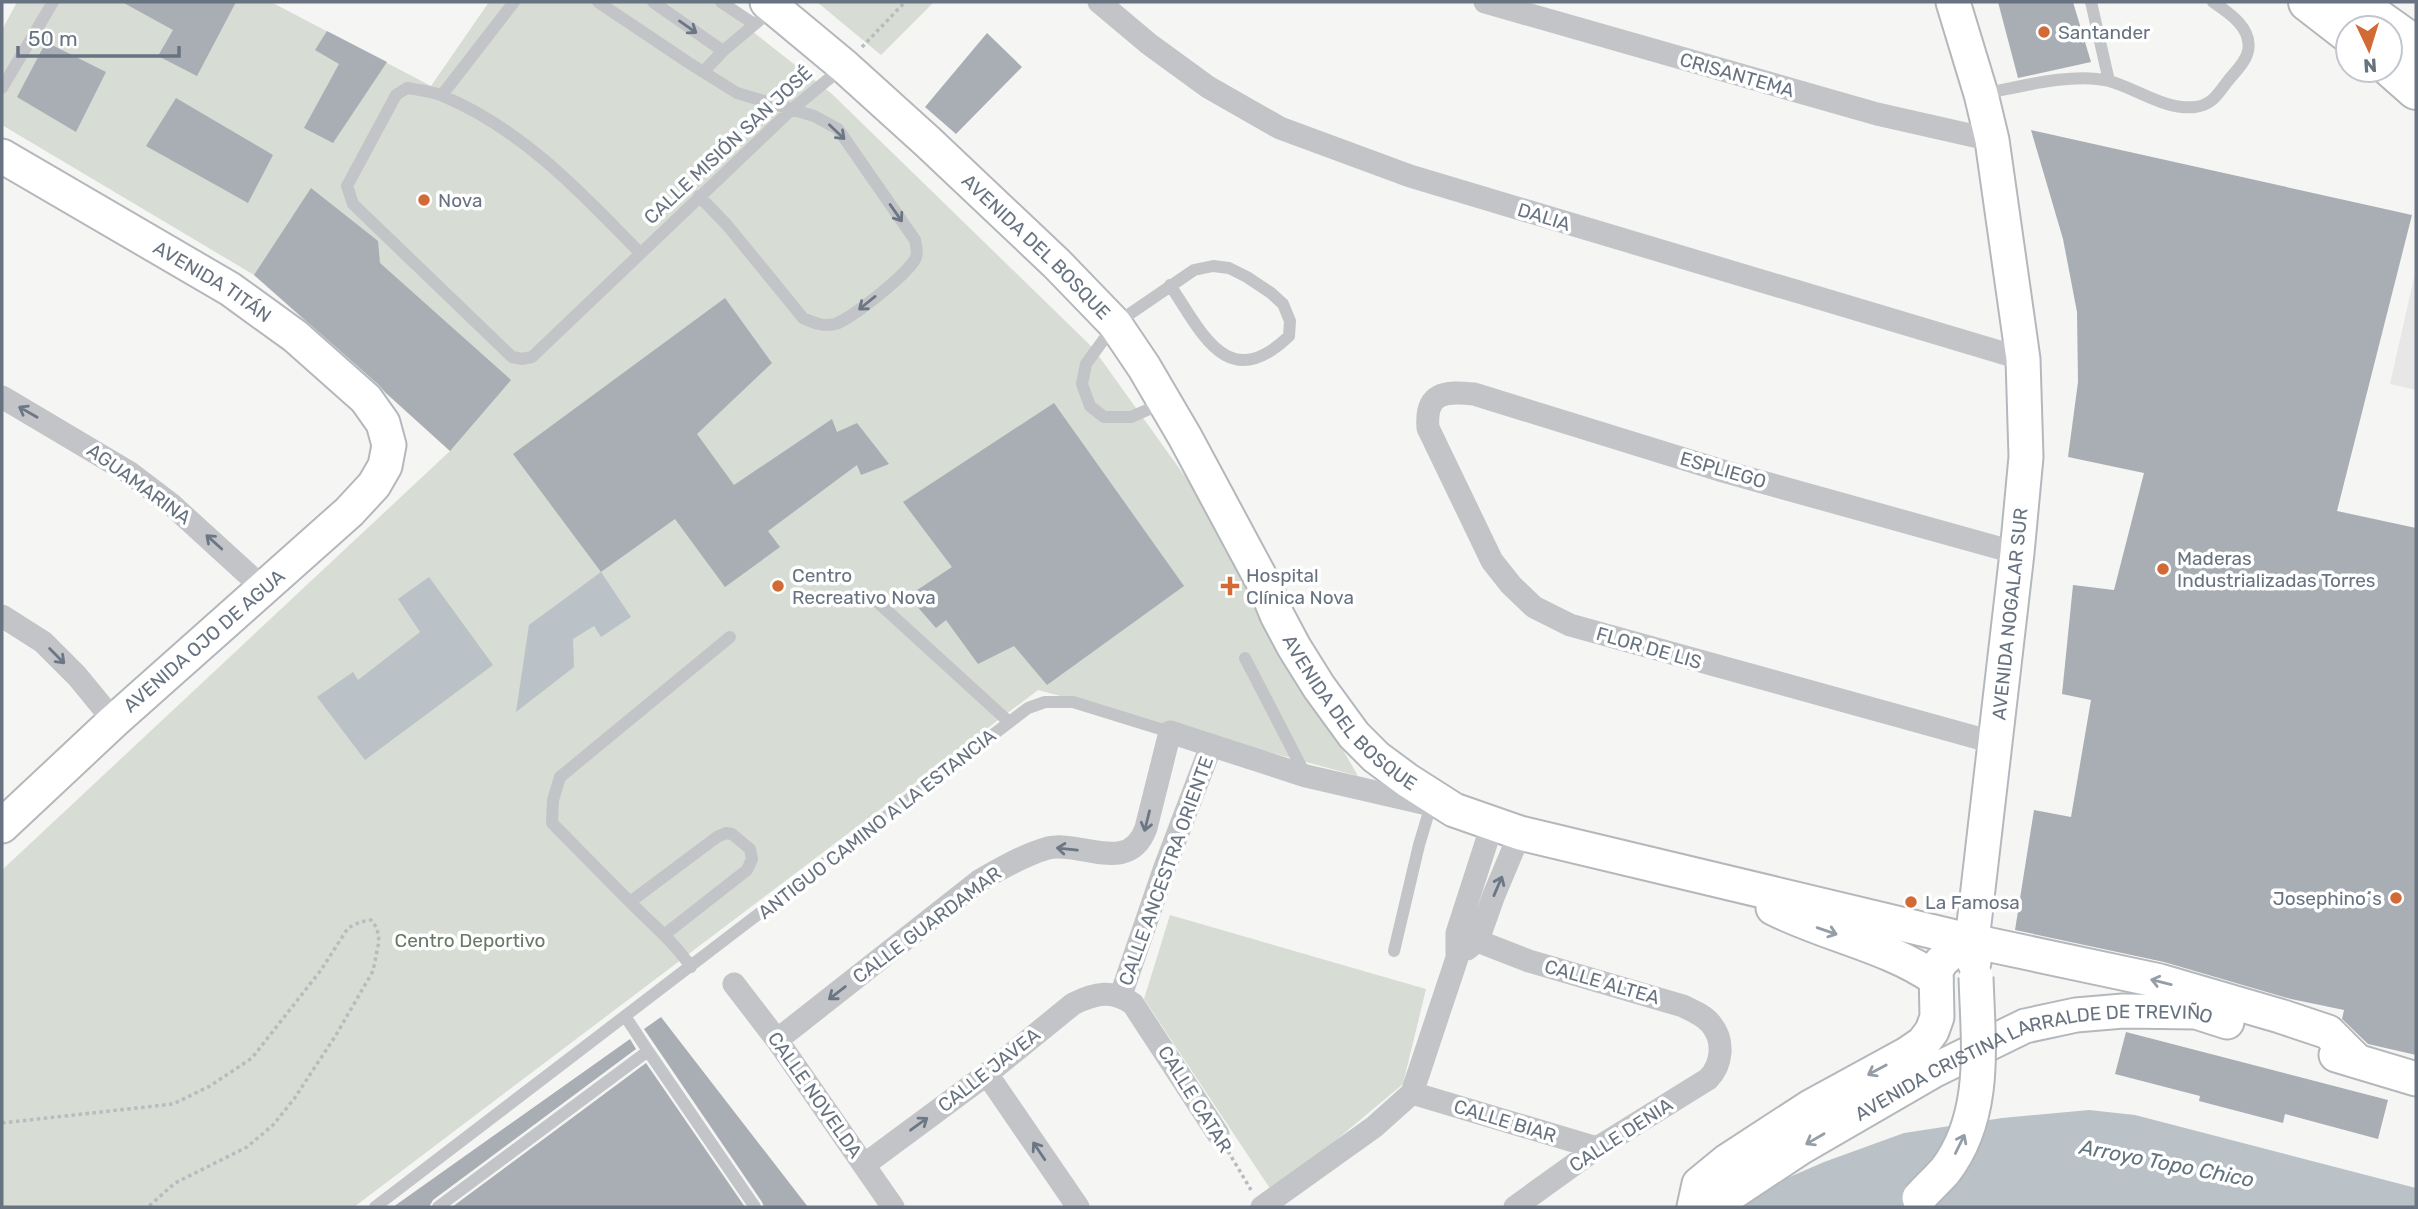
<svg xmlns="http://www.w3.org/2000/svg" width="2418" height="1209" font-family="Rubik,sans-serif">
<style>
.built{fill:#e6e7e6}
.green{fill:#d7dcd4}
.water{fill:#bac2c8}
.building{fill:#a8aeb4}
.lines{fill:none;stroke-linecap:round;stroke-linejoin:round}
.secondary-casing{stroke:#b4b8bc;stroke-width:37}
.highway-casing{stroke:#b4b7ba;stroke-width:42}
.path{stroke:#b9bbbe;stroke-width:3.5;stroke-dasharray:3.5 3.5;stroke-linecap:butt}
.lane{stroke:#c2c4c8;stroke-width:12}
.street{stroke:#c2c4c8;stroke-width:23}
.secondary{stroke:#fff;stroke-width:33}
.highway{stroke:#fff;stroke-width:38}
.secondary-bridge-casing{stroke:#b4b8bc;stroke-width:37;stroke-linecap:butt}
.secondary-bridge{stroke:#fff;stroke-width:33}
.oneway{stroke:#6c7785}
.oneway2{stroke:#959da7}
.poi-dot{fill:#d26a36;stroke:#fff;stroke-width:2.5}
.labels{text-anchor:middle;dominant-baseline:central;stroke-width:7;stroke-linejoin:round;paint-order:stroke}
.poi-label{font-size:19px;fill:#687381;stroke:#fff;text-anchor:start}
.street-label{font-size:19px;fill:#687381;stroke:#fff}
.park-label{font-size:19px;fill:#687966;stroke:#fff}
.water-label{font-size:21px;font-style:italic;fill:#63747e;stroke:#fff}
</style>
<rect width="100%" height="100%" fill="#f5f6f3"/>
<path class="built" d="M2416 269V390L2390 384Z"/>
<path class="green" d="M17 2H271L431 86 489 2H715L832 94 1093 348 1189 482 1358 776 1038 690 354 1207H2V870L450 451 254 275 2 125V30Z
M817 2H934L881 55Z
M1170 915 1426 989 1403 1084 1273 1193 1144 999Z"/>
<path class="water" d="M601 572 631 617 601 637 594 626 573 639 574 667 516 712 529 625Z
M429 577 493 665 365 760 317 697 353 672 358 680 420 632 398 599Z
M2089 1110 2135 1115 2416 1188V1207H1721L1824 1162 1904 1133 2002 1118Z"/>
<path class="building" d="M122 2H236L197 76 158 56 173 30Z
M1998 2H2073L2091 62 2018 78Z
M327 31 387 62 333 143 304 128 339 64 315 50Z
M987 33 1022 67 956 134 925 107Z
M46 42 106 72 76 132 17 97Z
M176 98 273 155 248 203 146 146Z
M2031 130 2412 215 2337 511 2416 528V1055L2368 1044 2342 1019 2344 1010 2291 999 2164 962 2015 930 2034 810 2071 817 2091 700 2062 694 2073 585 2114 590 2144 473 2068 457 2078 382 2077 312 2063 239Z
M311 188 378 241 380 263 511 380 450 451 386 393 379 385 254 275Z
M725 298 772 363 697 434 734 485 832 419 837 432 857 423 889 464 861 475 857 465 768 531 780 547 725 587 675 519 601 572 513 454Z
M1054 403 1184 586 1047 685 1014 646 978 664 946 620 936 628 908 596 952 567 903 502Z
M661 1017 808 1207H764L762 1202 644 1029Z
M2126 1032 2388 1100 2378 1139 2285 1114 2283 1123 2199 1101 2200 1096 2115 1074Z
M630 1039 636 1049 433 1200 429 1207H393Z
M646 1063 745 1207H452Z"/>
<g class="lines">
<g class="secondary-casing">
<g id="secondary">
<path id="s1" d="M767 2 844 66 928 142 1057 264 1115 324 1144 367 1185 437 1265 586 1277 615 1294 647 1319 687 1354 735 1376 757 1407 780 1454 810 1520 833 1972 941 2160 981 2280 1016 2328 1032 2357 1061"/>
<path d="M1953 2 1981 94 1992 140 2023 359 2026 457 2017 553 1972 941 1974 962"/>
<path id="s2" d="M2 156 230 289 295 336 366 399 383 423 389 445 385 466 374 485 349 512 114 721 2 826"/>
<path d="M1773 908C1826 935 1887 945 1936 979"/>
<path d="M2336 1055 2416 1079"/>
<path d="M1694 1207 1699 1184 1727 1161 1810 1107 1907 1054 1923 1043 1932 1031 1937 1017 1936 971 1941 962 1954 950 1972 941"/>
<path id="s3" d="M1711 1207 1800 1148 1933 1071 2025 1026 2076 1015 2123 1011 2196 1012 2227 1022"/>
</g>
</g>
<g class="highway-casing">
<path id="highway" d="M2308 2 2348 33
M2354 2 2416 46
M2390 67 2416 90"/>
</g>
<path class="path" d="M862 47 905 2
M2 1123 173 1104 210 1086 252 1058 321 970 348 928 360 922 371 920 377 928 379 941 373 971 336 1035 294 1099 273 1125 247 1147 175 1183 148 1207
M1228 1151 1251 1190"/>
<path class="lane" d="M598 2 689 63 737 93 814 116 838 129 915 240C916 245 918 253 916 257 912 271 850 320 835 324 824 327 814 323 803 318L727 225 699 196
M653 2 723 51
M721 2 754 24
M2091 2 2109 81
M703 72 723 51 774 8
M2 88 53 2
M1982 94C2019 87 2073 72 2109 81 2138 89 2164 110 2195 107 2212 105 2218 94 2227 82 2234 73 2246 62 2248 51 2253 28 2228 12 2213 2
M442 95 514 2
M640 253C582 193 522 129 443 96 432 91 418 90 407 88L396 95 347 186 353 204 512 357 522 359 532 357 791 110 842 68
M1163 403 1131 417H1104L1090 406 1082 384 1086 364 1115 324 1194 270 1213 266 1229 268 1247 277 1271 293 1283 304 1290 321 1289 336C1228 395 1202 333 1170 285
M872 597 1009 722
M1245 658 1306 776
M630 902 552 823 553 800 560 777 730 637
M664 935 747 870 752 859 750 849 732 834 726 833 717 837 630 902C650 922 674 942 691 967
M1394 951 1419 845 1431 805
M625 1016 648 1051
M375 1207 1028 708 1045 702H1073L1170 732
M438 1207 648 1051 755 1207"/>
<path class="street" d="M1099 2 1149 44 1208 87 1280 128 1410 176 2023 359
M1485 2 1877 114 1992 140
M2 397 130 473 172 505 264 589
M2 616 43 642 77 676 114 721
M1996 743 1570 625 1534 607 1511 585 1492 561 1428 428C1425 392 1445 391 1474 394L1726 472 2017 553
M1457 933 1529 961 1683 1006C1693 1011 1704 1015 1711 1024 1725 1041 1722 1065 1708 1079L1597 1148 1515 1207
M1467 949 1478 940 1494 895 1520 833
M734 984 777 1040 893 1207
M1121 995 1165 867 1211 746
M777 1040 979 881C1001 868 1024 855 1048 848 1080 840 1129 876 1146 828L1170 732 1306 776 1436 806
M987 1074 1078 1207
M1412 1093 1597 1148
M864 1165 987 1074 1073 1004C1095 993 1113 989 1133 1004L1218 1134
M1262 1207 1374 1127 1412 1093 1457 958V933L1492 825"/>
<use href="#secondary" class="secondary"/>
<use href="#highway" class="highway"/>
<g class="secondary-bridge-casing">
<path id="secondary-bridge" d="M1919 1198C1927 1189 1937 1180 1945 1171 1988 1115 1978 1043 1976 977"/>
</g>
<use href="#secondary-bridge" class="secondary-bridge"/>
</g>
<defs><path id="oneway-shaft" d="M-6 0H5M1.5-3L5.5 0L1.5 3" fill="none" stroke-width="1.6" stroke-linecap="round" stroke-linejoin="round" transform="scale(1.75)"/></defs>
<g class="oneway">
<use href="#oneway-shaft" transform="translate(688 27) rotate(35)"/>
<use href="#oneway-shaft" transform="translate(837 132) rotate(43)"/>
<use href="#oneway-shaft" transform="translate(896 213) rotate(55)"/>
<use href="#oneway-shaft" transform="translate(867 303) rotate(141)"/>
<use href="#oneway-shaft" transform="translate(28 412) rotate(-150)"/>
<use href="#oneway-shaft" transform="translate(214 542) rotate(-138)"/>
<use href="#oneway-shaft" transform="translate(57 656) rotate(45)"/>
<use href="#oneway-shaft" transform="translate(1147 821) rotate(104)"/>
<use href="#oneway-shaft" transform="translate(1067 849) rotate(-174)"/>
<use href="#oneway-shaft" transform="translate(1498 886) rotate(-67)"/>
<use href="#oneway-shaft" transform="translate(837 993) rotate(142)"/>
<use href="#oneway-shaft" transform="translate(919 1124) rotate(-36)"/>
<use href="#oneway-shaft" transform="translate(1039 1151) rotate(-124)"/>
</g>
<g class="oneway2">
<use href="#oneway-shaft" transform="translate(1827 931) rotate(19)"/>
<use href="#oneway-shaft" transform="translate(2161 982) rotate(-166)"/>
<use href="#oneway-shaft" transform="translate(1877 1070) rotate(152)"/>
<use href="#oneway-shaft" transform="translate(1815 1139) rotate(150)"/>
<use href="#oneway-shaft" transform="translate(1960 1144) rotate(-64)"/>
</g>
<g class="poi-dot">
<circle cx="2044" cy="32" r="7"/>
<circle cx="424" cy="200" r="7"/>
<circle cx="2163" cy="569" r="7"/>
<circle cx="778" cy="586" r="7"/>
<path d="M1226.5 575.5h7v7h7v7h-7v7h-7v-7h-7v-7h7z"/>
<circle cx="2396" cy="898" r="7"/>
<circle cx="1911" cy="902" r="7"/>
</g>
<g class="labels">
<g class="poi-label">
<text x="2058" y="32">Santander</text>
<text x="438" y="200">Nova</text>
<text x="2177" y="558">Maderas<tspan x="2177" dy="22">Industrializadas Torres</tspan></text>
<text x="792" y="575">Centro<tspan x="792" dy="22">Recreativo Nova</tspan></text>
<text x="1246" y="575">Hospital<tspan x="1246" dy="22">Clínica Nova</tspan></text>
<text x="2382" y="898" text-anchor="end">Josephino´s</text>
<text x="1925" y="902">La Famosa</text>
</g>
<g class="street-label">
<text transform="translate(1737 75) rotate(16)">CRISANTEMA</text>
<text transform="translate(728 145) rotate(-43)">CALLE MISIÓN SAN JOSÉ</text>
<text transform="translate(1544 217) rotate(17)">DALIA</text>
<text stroke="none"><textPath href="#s1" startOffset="364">AVENIDA DEL BOSQUE</textPath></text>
<text stroke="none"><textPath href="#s2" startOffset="245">AVENIDA TITÁN</textPath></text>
<text transform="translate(1723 470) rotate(16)">ESPLIEGO</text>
<text transform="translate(139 484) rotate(36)">AGUAMARINA</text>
<text transform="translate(2010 614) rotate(-84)">AVENIDA NOGALAR SUR</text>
<text transform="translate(204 641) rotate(-41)">AVENIDA OJO DE AGUA</text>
<text transform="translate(1649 648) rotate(16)">FLOR DE LIS</text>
<text stroke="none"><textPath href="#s1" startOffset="931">AVENIDA DEL BOSQUE</textPath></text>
<text transform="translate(877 824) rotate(-38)">ANTIGUO CAMINO A LA ESTANCIA</text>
<text transform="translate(1166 871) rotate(-70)">CALLE ANCESTRA ORIENTE</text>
<text transform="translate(927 925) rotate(-37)">CALLE GUARDAMAR</text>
<text transform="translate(1602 982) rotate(16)">CALLE ALTEA</text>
<text transform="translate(989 1070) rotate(-38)">CALLE JAVEA</text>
<text stroke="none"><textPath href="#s3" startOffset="362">AVENIDA CRISTINA LARRALDE DE TREVIÑO</textPath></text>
<text transform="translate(815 1095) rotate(55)">CALLE NOVELDA</text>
<text transform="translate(1195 1099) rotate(58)">CALLE CATAR</text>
<text transform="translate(1505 1121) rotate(17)">CALLE BIAR</text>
<text transform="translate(1621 1135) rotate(-33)">CALLE DENIA</text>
</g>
<g class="park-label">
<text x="470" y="940">Centro Deportivo</text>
</g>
<g class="water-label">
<text transform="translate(2167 1163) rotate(11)">Arroyo Topo Chico</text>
</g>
</g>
<rect width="2418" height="1209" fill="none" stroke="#687381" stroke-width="7"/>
<g transform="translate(2369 49) rotate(176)"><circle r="33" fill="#ffffff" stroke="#c3c7cd" stroke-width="2"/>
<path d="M0-5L12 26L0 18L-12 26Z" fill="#d26a36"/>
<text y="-10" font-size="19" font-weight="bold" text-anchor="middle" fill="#687381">N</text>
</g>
<path d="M18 46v10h161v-10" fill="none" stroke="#687381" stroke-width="3.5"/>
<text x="28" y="46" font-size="21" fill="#687381" stroke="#ffffff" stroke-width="5" paint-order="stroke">50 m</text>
</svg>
